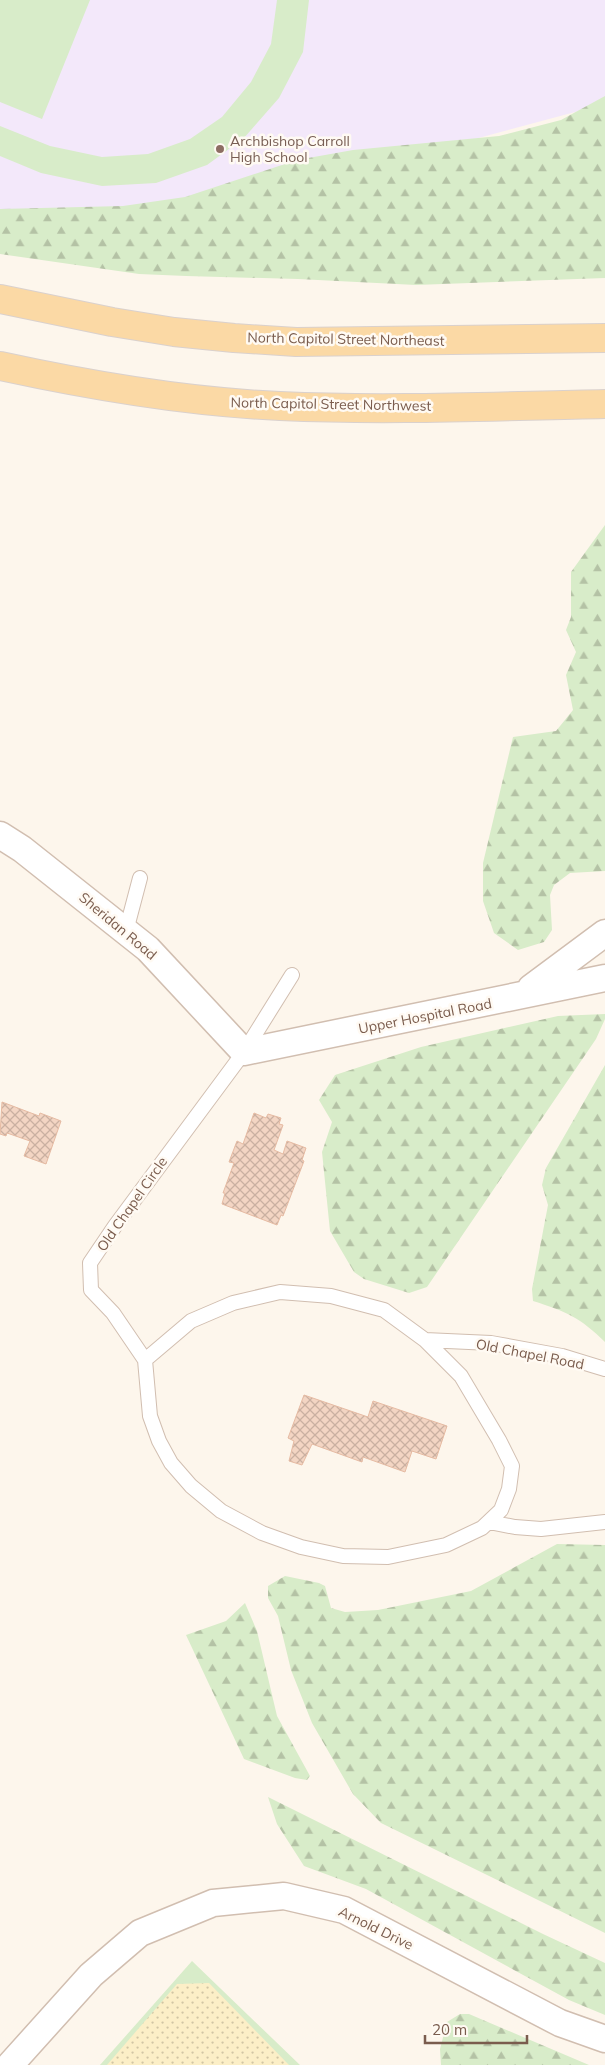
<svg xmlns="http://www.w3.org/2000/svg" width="605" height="2065" font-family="Mulish,sans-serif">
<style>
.education{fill:#f3e8fa}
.green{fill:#d8ecc9}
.forest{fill:url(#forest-firs)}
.sand{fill:url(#sand-dots)}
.building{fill:url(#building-cross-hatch);stroke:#e6bba3}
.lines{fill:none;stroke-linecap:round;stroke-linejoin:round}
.service-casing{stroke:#d1beb0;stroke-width:16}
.minor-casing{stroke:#d1beb0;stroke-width:29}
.primary-casing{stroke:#dad1cd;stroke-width:30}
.service{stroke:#fff;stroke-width:14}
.minor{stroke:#fff;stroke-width:26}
.primary{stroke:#fbd9a5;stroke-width:28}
.education-dot{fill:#8d6e63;stroke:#fffaf3;stroke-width:2}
.labels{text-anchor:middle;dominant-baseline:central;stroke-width:5;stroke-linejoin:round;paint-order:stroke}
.education-label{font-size:14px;fill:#785e54;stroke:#fffaf3;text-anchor:start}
.street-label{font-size:14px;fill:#7a5c4d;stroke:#fffaf3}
</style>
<defs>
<pattern id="forest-firs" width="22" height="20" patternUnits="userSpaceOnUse" patternTransform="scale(1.25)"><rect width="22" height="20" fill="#d8ecc9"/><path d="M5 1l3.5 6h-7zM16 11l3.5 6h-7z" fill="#b4c2a5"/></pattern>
<pattern id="sand-dots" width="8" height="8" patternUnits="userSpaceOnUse" patternTransform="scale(1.25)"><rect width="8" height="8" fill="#fcefc7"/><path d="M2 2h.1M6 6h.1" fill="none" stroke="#d1c5a4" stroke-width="1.8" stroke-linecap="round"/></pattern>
<pattern id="building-cross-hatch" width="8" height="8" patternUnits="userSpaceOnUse" patternTransform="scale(1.25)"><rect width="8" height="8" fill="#f3d5c3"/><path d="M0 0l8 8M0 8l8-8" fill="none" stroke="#cab0a1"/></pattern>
</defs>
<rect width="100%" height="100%" fill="#fdf6ec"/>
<path class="education" d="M0 0H605V104L274 193 29 216 0 211Z"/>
<path class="green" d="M0 0H90L42 119 0 102Z
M277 0H309L303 52 279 98 244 138 207 165 156 183 102 186 41 173 0 156V126L50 146 102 157 148 154 190 139 222 117 251 82 271 44Z
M192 1961 300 2065H100Z"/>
<path class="forest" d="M605 96V278L416 285 298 279 186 276 139 274 0 254V209L123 206 185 197 297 160 353 150 499 136 561 120Z
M605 525V871L570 873 554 885 550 895 552 930 544 942 518 950 494 933 483 901V863L513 737 556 731 573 710 566 675 576 652 566 630 571 617V572Z
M605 1014V1019L596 1039 427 1287 409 1293 364 1279 354 1272 330 1231 322 1152 332 1122 319 1100 335 1075 421 1047 558 1016Z
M605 1065V1342C581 1318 565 1311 533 1301L532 1289 548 1205 542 1185 546 1168Z
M557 1544 605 1545V1933L381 1823 353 1794 312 1723 291 1670 278 1616 268 1598V1586L285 1576 319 1583 325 1586 331 1608 345 1612 378 1610 471 1591Z
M245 1603 257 1631 277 1716 310 1776 307 1780 295 1778 244 1759 186 1635 226 1621Z
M268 1797 543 1934 605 1963V2015L569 2000 366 1889 304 1866 277 1824Z
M460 2014H469L589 2065H441L440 2049 447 2022Z"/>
<path class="sand" d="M209 1983 289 2065H107L177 1984Z"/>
<path class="building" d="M2 1102 39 1116 40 1113 61 1121 46 1164 24 1156 30 1141 7 1133 6 1136 0 1134Z
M254 1113 266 1118 268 1114 281 1118 279 1124 283 1125 274 1150 283 1154 287 1141 306 1148 302 1160 304 1161 283 1216 281 1215 277 1225 222 1204 225 1193H223L234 1163 229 1162 237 1141 243 1144Z
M304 1395 368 1417 373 1401 447 1426 436 1459 412 1451 405 1472 363 1457 362 1462 312 1444 302 1465 289 1461 294 1441 288 1438Z"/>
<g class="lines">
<g class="service-casing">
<path id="service" d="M126 931 140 878
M425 1340 491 1343 562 1356 605 1369
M145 1360 191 1321 233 1303 280 1292 331 1296 384 1310 425 1340 461 1376 499 1440 512 1466 509 1489 501 1510 482 1528 446 1545 388 1557 343 1556 301 1547 262 1533 221 1511 191 1486 171 1463 159 1441 150 1416 145 1360 113 1313 91 1290 90 1263 115 1226 244 1052 292 975
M489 1522 515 1527 541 1529 605 1522"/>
</g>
<g class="minor-casing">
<path id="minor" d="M0 835 22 849 148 949 244 1052 605 978
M531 988 605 933
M10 2065 91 1975 140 1933 213 1903 284 1896 344 1910 560 2023 605 2039"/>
</g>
<g class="primary-casing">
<path id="primary" d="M0 299 112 322 174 332 234 338 296 342 605 338
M0 366C92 386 185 402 280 406 388 411 497 406 605 404"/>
</g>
<use href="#service" class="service"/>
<use href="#minor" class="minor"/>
<use href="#primary" class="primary"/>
</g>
<circle class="education-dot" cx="220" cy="149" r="5"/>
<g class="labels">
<g class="education-label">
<text x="230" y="141">Archbishop Carroll<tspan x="230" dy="16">High School</tspan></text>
</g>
<g class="street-label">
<text transform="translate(346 339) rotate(1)">North Capitol Street Northeast</text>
<text transform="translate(331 404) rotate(1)">North Capitol Street Northwest</text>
<text transform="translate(118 926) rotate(40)">Sheridan Road</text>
<text transform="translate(425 1016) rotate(-11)">Upper Hospital Road</text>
<text transform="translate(132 1204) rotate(-55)">Old Chapel Circle</text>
<text transform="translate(530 1354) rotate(11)">Old Chapel Road</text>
<text transform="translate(376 1928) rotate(26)">Arnold Drive</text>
</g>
</g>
<path d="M425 2035v8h102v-8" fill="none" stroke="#7a5c4d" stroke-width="2.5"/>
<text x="432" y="2035" font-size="15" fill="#7a5c4d" stroke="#fffaf3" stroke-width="4" paint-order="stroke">20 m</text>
</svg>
